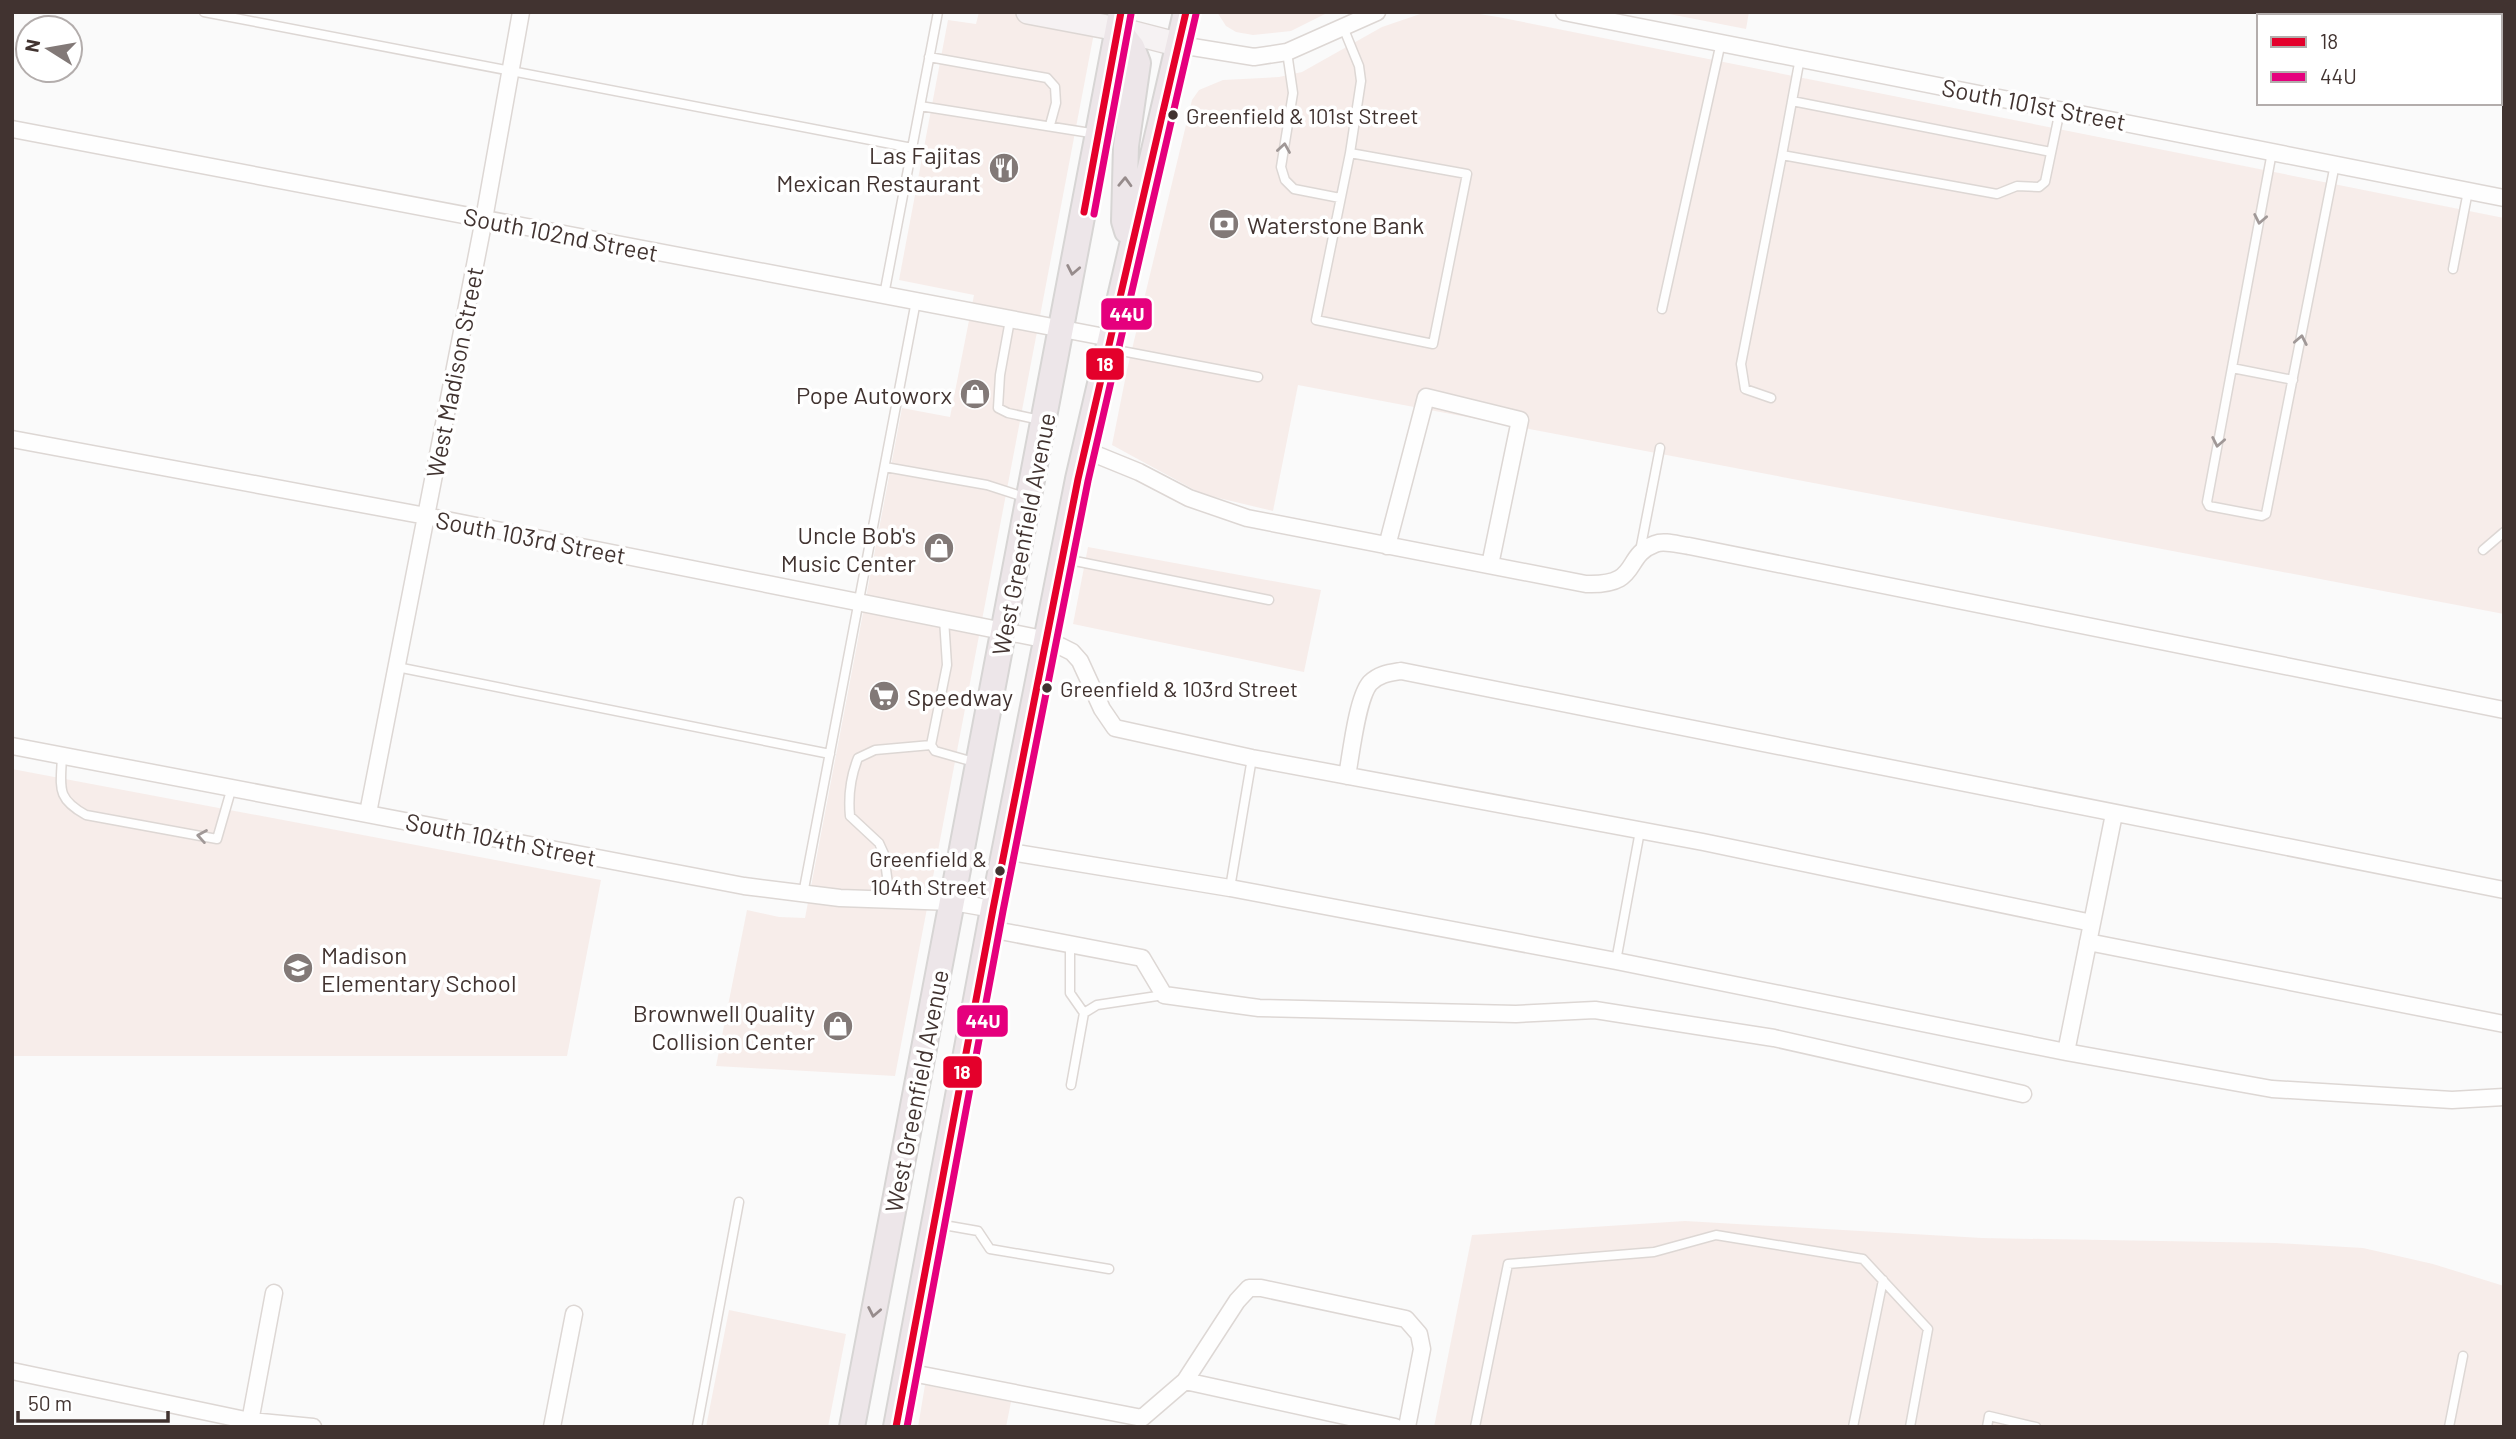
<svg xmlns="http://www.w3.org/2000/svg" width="2516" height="1439" font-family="Barlow,sans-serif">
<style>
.built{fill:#f7edea}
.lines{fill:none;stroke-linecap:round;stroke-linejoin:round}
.lane-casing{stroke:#ddd7d4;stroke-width:11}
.street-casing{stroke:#ddd7d4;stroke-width:19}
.secondary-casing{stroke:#ddd7d4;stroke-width:26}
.primary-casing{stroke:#d7d5d4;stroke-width:28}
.lane{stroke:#fefefe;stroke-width:8}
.street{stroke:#fefefe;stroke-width:16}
.secondary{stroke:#f6f2f3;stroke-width:23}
.primary{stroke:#ede6e9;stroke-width:24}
.bus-1-casing{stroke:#fff;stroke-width:12}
.bus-2-casing{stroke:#fff;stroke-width:12}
.bus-1{stroke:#e4002b;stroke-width:7}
.bus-2{stroke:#e5007d;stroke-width:7}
.oneway{stroke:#a09897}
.oneway2{stroke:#978c8c}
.bus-dot{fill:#413330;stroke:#fff;stroke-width:2.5}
.labels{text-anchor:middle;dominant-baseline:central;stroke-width:7;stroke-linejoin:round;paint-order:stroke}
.bus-label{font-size:22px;fill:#413330;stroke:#fff;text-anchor:start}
.street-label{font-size:24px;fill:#413330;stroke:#fff}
.poi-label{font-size:24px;fill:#413330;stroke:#fff;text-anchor:end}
.line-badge{stroke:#fff;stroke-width:2.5}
.badge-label{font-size:19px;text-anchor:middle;font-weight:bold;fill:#fff}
</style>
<rect width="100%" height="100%" fill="#fafafa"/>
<path class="built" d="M979 12H1098L895 1076 716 1066 747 910 779 917 805 918 902 408 950 417 974 295 899 280 948 20 976 24Z
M1217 12H1329L1291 31 1253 35 1236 32 1226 26Z
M1426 12H1467L1498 17 2504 218V614L1298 385 1273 511 1202 494 1112 445 1127 370 1192 100 1199 90 1223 80 1279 77 1302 72 1382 27Z
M1659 12H1749L1746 29Z
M1088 547 1321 590 1304 672 1073 624Z
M12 769 601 880 567 1056H12Z
M1685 1221 1982 1238 2276 1243 2363 1248 2433 1264 2504 1286V1427H1434L1472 1235Z
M729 1310 846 1334 828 1427H706Z
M925 1385 1011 1402 1006 1427H918Z"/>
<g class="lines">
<g class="lane-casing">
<path id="lane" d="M204 12 912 148
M1343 27 1359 66 1361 81 1350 153 1316 320 1433 344 1467 174 1350 153
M1287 52 1293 93 1281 167 1285 180 1294 189 1340 198
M929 57 1047 78 1055 87 1056 103 1050 125
M1800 58 1782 155 1997 194 2017 186 2039 187 2045 182 2060 110
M1792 101 2051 152
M920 106 1097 134
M2272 152 2207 502 2209 506 2262 516 2266 514 2335 164
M2453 269 2468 191
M884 295 938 12
M1662 309 1721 42
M1010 320 1000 375 998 408 1008 413 1040 420
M1111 349 1258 377
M2232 368 2293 380
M1771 398 1745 389 1741 364 1782 155
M885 467 987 485 1024 497
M2483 550 2504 532
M1640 551 1660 448
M1065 559 1269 600
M944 619 947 665 931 745 935 751 974 762
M397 667 830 754
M62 755C61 787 55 798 86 815L217 839 232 787
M1230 888 1252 758
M803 894 916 301
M890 899 884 854 879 843 850 816C848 795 850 778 858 758L875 750 931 745
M1070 945V993L1084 1013 1097 1005 1164 995
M1616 961 1640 831
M1071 1085 1084 1013
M938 1224 978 1231 990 1249 1109 1269
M697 1427 739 1202
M1475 1427 1508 1264 1654 1252 1716 1235 1863 1259 1928 1329 1910 1427
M1853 1427 1883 1280
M1987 1427 1989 1416 2036 1427
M2449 1427 2463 1356"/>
</g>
<g class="street-casing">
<path id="street" d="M1564 12 2504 198
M1180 45 1254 57 1287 52 1377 12
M12 129 1110 338
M12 439 426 516 1048 640 1072 652 1080 661 1102 709 1115 728 1252 758 1703 842 2092 923
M1085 450 1139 472 1189 498 1247 518 1586 584C1642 586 1622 556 1655 544 1664 540 1679 545 1689 546L2504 710
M1387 546 1426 397 1520 420 1490 565
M12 746 744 886 840 898 953 902 993 909
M1347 776C1351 755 1357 698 1370 683 1379 674 1389 673 1401 671L2504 890
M368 813 484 219 521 12
M1005 851 1230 888 1616 961 2066 1052 2272 1089 2452 1100 2504 1097
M990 929 1142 958 1164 995 1259 1008 1516 1014 1595 1010 1774 1038 2023 1094
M2088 942 2504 1024
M2066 1052 2114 814
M12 1371 250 1421 313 1427
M907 1372 1142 1418 1185 1381 1237 1301 1249 1288H1261L1406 1319 1419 1334 1422 1349 1407 1427
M1185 1381 1395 1427
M249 1427 274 1293
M552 1427 574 1314"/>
</g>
<g class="secondary-casing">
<path id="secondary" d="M1028 12 1118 29 1180 45"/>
</g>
<g class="primary-casing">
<path id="primary" d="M1118 29 1132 47 1138 63 1126 146 1124 221 1127 231
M852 1427 1121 12
M896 1427 993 909 1078 479 1186 12"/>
</g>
<use href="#lane" class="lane"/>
<use href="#street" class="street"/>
<use href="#secondary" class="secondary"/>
<use href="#primary" class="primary"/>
<g class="bus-1-casing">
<path id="bus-1" d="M1084 212 1121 12
M896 1427 993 909 1078 479 1186 12"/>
</g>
<g class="bus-2-casing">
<path id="bus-2" d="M1094 214 1131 14
M907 1427 1003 911 1088 481 1196 14"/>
</g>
<use href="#bus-1" class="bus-1"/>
<use href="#bus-2" class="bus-2"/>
</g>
<defs><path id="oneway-chevron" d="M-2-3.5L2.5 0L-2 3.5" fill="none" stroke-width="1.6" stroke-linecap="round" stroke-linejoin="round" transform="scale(1.75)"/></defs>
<g class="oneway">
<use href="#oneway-chevron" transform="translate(1284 148) rotate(-81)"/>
<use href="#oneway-chevron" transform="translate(2260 219) rotate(101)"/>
<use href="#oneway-chevron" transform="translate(2301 340) rotate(-79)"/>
<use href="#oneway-chevron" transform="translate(2218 442) rotate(101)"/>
<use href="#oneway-chevron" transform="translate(202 836) rotate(-170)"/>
</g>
<g class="oneway2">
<use href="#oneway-chevron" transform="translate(1125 182) rotate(-88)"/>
<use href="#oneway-chevron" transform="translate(1073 270) rotate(101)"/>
<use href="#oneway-chevron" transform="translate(874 1312) rotate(101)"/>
</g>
<defs>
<g id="restaurant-disc" transform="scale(1.575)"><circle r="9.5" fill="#827977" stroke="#fff"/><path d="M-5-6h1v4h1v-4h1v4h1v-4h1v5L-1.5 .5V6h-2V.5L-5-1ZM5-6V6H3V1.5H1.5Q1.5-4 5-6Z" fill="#fff"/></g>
<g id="bank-disc" transform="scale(1.575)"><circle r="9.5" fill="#827977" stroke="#fff"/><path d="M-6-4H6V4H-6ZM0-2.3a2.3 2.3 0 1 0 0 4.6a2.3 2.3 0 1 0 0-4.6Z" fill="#fff"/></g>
<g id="shop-disc" transform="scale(1.575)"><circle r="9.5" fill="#827977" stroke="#fff"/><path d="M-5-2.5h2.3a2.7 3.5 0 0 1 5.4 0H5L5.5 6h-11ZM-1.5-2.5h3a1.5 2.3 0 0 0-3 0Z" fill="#fff"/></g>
<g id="supermarket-disc" transform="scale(1.575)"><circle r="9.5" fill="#827977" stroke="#fff"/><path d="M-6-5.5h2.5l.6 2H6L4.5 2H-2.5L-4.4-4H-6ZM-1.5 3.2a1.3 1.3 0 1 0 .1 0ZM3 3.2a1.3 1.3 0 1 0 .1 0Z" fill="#fff"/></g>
<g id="school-disc" transform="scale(1.575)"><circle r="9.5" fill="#827977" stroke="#fff"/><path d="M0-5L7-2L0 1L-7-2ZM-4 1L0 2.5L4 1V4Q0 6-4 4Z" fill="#fff"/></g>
</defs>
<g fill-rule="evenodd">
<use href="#restaurant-disc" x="1004" y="168"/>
<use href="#bank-disc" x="1224" y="224"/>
<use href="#shop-disc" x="975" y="394"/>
<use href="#shop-disc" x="939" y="548"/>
<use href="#supermarket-disc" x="884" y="696"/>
<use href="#school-disc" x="298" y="968"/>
<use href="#shop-disc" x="838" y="1026"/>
</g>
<g class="bus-dot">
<circle cx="1173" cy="115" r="6"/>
<circle cx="1047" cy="688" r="6"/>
<circle cx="1000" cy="871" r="6"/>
</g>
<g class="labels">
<g class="bus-label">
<text x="1186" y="115">Greenfield &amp; 101st Street</text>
<text x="1060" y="688">Greenfield &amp; 103rd Street</text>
<text x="987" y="858" text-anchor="end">Greenfield &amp;<tspan x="987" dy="28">104th Street</tspan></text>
</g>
<g class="street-label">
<text transform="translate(2034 104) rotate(11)">South 101st Street</text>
<text transform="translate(561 234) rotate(11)">South 102nd Street</text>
<text transform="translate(454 372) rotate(-79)">West Madison Street</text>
<text transform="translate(1023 534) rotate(-79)">West Greenfield Avenue</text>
<text transform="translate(531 537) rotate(11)">South 103rd Street</text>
<text transform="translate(501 839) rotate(11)">South 104th Street</text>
<text transform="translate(916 1091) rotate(-79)">West Greenfield Avenue</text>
</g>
<g class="poi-label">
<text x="981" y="154">Las Fajitas<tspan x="981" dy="28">Mexican Restaurant</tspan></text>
<text x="1247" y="224" text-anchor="start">Waterstone Bank</text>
<text x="952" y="394">Pope Autoworx</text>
<text x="916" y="534">Uncle Bob's<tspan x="916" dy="28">Music Center</tspan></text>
<text x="907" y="696" text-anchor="start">Speedway</text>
<text x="321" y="954" text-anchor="start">Madison<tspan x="321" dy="28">Elementary School</tspan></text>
<text x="815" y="1012">Brownwell Quality<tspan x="815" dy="28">Collision Center</tspan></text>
</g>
</g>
<g class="line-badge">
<rect x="1100" y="297" width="53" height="34" rx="7" fill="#e5007d"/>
<rect x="1085" y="347" width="40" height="34" rx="7" fill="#e4002b"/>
<rect x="956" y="1004" width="53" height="34" rx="7" fill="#e5007d"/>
<rect x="942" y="1055" width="41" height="34" rx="7" fill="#e4002b"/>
</g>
<g class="badge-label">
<text x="1127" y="321">44U</text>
<text x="1105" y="371">18</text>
<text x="983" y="1028">44U</text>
<text x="962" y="1079">18</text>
</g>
<rect width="2516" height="1439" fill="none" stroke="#413330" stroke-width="28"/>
<rect x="2257" y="14" width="245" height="91" fill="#ffffff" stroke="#b3adac" stroke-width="2"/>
<rect x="2271" y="37" width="35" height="10" fill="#e4002b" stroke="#b3adac" stroke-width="2"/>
<text x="2320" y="49" font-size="21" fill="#413330">18</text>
<rect x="2271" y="72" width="35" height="10" fill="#e5007d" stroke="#b3adac" stroke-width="2"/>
<text x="2320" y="84" font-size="21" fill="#413330">44U</text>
<g transform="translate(49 49) rotate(281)"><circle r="33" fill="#ffffff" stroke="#b3adac" stroke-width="2"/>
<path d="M0-5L12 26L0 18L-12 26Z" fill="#827977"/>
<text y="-10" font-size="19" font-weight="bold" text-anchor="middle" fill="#413330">N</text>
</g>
<path d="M18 1411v10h150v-10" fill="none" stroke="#413330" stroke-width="3.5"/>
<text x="28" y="1411" font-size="21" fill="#413330" stroke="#ffffff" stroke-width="5" paint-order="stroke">50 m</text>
</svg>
